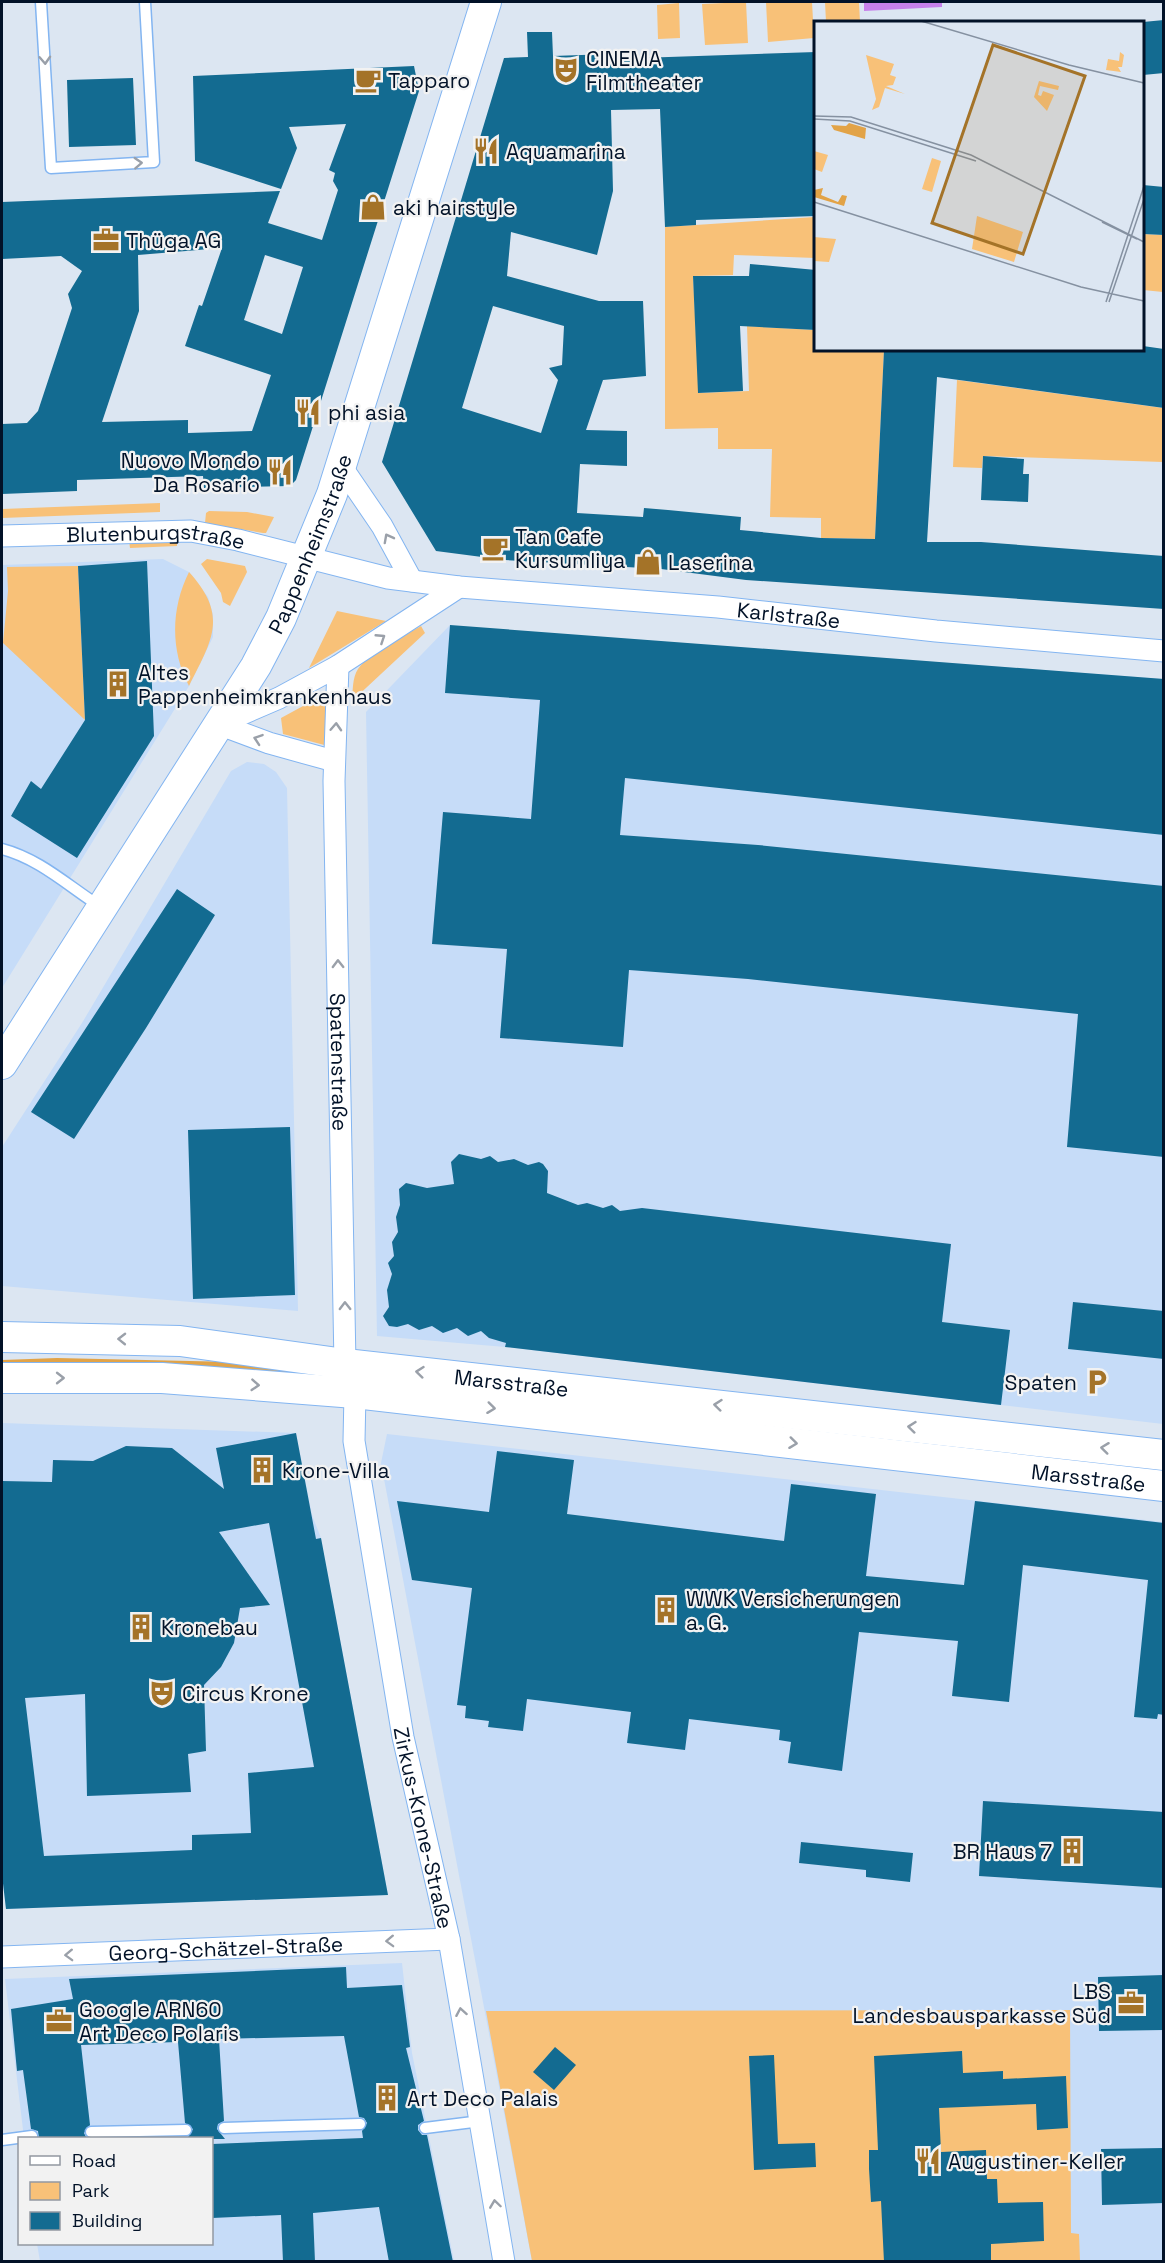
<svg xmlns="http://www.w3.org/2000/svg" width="1165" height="2263" font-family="'Space Grotesk',sans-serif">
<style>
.built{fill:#c6dcf8}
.green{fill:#f8c178}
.forest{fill:#e2a347}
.water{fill:#c781ea}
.building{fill:#136b91;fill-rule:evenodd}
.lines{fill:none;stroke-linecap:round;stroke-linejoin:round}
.lane-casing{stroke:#83b5f1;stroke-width:13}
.street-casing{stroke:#83b5f1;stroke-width:23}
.secondary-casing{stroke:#83b5f1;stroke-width:32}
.lane{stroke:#fff;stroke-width:10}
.street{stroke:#fff;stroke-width:21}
.secondary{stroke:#fff;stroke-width:30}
.oneway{stroke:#9aa0a9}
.labels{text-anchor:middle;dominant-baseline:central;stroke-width:4.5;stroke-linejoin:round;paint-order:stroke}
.poi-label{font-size:21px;fill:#021228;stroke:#f2f2f2;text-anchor:start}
.street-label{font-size:21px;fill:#021228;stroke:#f2f2f2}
.inset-road{fill:none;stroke:#8591a1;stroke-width:1.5}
.view{fill:#a47328;fill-opacity:0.15;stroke:#a47328;stroke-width:3}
.inset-edge{fill:none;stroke:#021228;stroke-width:3}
</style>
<rect width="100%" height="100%" fill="#dce6f2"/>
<path class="built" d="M163 559 189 572 208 597 213 615V637L189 686 2 988V565Z
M450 625 468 633 587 636 1163 679V1424L505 1347 377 1336 366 712Z
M247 762 264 764 276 772 287 788 298 1311 2 1286V1147L82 1023 231 771Z
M2 1423 296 1433 312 1515 321 1538 388 1895 6 1909 2 1875Z
M387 1434 1163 1522V2261H532L381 1463Z
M402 1963 412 2053 454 2261H40L37 2244H212V2138H24L5 1979Z"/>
<path class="green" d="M746 2 748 43 705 45 702 4Z
M766 2H812L814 38 768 42Z
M825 2H859L860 22H826Z
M679 3 680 38 658 39 657 5Z
M815 217V258L734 255 733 275 693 276 699 393 749 391 747 326 815 330 816 350H884L875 539 821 538V518L770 517 772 449H718V428L665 429V227Z
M1142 234 1163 235V292L1143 290Z
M957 380 1163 408V462L983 456 982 468 953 467Z
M160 503V512L2 518V509Z
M209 511 247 512 274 517 266 533H263L205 523 206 513Z
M129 541 177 542V546L130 548Z
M207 559 245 566 247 572 230 606 223 602 221 593 201 564Z
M78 566 85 720 3 643 8 591 7 567Z
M189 572C229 616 212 640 189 686 170 650 171 608 189 572Z
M337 611 386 621 309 668Z
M421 626 425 633 352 701C353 691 352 678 358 669 372 650 401 638 421 626Z
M327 693 328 746 283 734 281 718Z
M1070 2010 1071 2233 1079 2234 1080 2261H532L486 2011Z"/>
<path class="forest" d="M57 1358 234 1362 975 1446 974 1452 235 1368H2V1360Z"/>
<path class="water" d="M942 2V7L864 11V3Z"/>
<path class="building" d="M1164 20V73L1143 75V22Z
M527 32H552L553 56 610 54V59L816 52V216L696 220V225L665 227 660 109 611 110 613 191 597 255 511 232 507 276 599 301H643L646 376 603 380 586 430 627 431V466L580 464 577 513 643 517 644 508 668 510 741 517 740 530 821 538 875 539 884 350H1143V346L1164 349V408L937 377 927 542H981L1164 556V609L746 580 661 569 505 560 436 551 382 462 504 58 528 57ZM493 306 564 326 562 365 549 368 558 380 541 433 462 408Z
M414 66 419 91 296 480 290 486 204 488 203 476 77 480V491L2 494V424L27 423 38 411 72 308 68 294 82 271 61 256 2 259V202L280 191 268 223 322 240 338 190 333 181 335 173 329 170 346 124 289 127 297 148 281 189 195 161 193 76ZM222 248 202 306 199 305 185 346 271 375 252 431 188 433V420L102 422 139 311 138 255ZM265 255 303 267 282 334 244 320Z
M133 78 136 145 69 147 67 80Z
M1143 185 1164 187V235L1143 234Z
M750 264 816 270V330L740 326 743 391 698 393 693 276H749Z
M983 456 1024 459 1023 474H1029L1028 502 981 500Z
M147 561 154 736 77 858 11 816 31 781 41 789 85 720 78 566Z
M450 625 1164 679V835L625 778 620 835 758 845 1164 886V1157L1067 1147 1078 1014 748 979 629 970 623 1047 500 1038 507 949 432 944 443 812 531 819 540 700 445 693Z
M177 889 215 915 146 1028 74 1139 31 1112Z
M290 1127 295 1295 193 1299 188 1130Z
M459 1154 481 1159 490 1156 498 1162 514 1159 528 1165 539 1162 543 1164 548 1171 547 1193 578 1205 587 1203 603 1208 612 1205 620 1211 642 1208 951 1244 942 1322 1010 1330 1001 1405 505 1347 506 1343 489 1338 481 1331 468 1336 457 1328 443 1333 432 1326 419 1330 408 1324 397 1327 389 1326 383 1316 389 1307 387 1290 392 1274 388 1263 394 1256 392 1242 398 1232 396 1217 400 1205 399 1189 406 1183 427 1188 454 1184 451 1162Z
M1073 1302 1164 1311V1359L1068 1349Z
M296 1433 316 1539 321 1538 388 1895 6 1909 2 1875V1481L52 1482 53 1460 93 1461 126 1446 172 1448 224 1489 216 1448ZM269 1523 314 1767 248 1773 251 1833 192 1835V1850L44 1856 25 1698 85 1694 87 1796 191 1792 188 1754 206 1751 204 1685 221 1667 234 1643 240 1608 270 1605 219 1532Z
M497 1451 574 1460 567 1514 784 1541 791 1484 876 1494 866 1576 964 1585 975 1501 1164 1523V1715L1158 1714 1157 1719 1134 1717 1148 1580 1023 1565 1009 1702 952 1696 958 1641 859 1632 842 1771 788 1763 791 1742 779 1740 780 1730 689 1719 685 1750 627 1743 631 1712 527 1699 523 1731 488 1727 489 1721 465 1718 466 1706 457 1705 472 1588 412 1580 397 1501 489 1512Z
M983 1801 1164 1812V1888L979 1876Z
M801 1842 913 1853 910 1882 866 1877V1870L799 1863Z
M346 1967 347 1988 402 1985 410 2047 406 2048 424 2121 418 2125V2130L422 2135H427L453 2262H389L379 2207 313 2213 315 2262H283L281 2215 212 2218V2144L363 2138 362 2131 367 2123 364 2118 359 2117 344 2036 219 2039 224 2121 218 2124 217 2129 225 2139H187L193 2129 185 2123 178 2042 81 2045 90 2125 84 2133 87 2139H39L38 2131 31 2129 23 2070 17 2071 11 2009 73 1999 69 1979Z
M1164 1975V2030L1099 2031 1098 1977Z
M555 2047 576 2065 554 2090 533 2072Z
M962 2051 963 2073 1003 2071V2079L1066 2076 1068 2128 1037 2130 1036 2104 939 2108 941 2152 986 2150 987 2179H997L998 2203 1043 2202 1044 2241 991 2244V2262H884L881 2201 871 2202 869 2169V2150H878L874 2056Z
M774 2055 778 2144 815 2143 816 2167 754 2170 749 2056Z
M1164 2148V2203L1102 2205 1101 2149Z"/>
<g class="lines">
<g class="lane-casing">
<path id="lane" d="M41 2 51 168 154 162 145 2
M2 849C40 859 68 886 101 907
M224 2128 360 2124
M425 2128 481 2121
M91 2132 186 2130
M2 2140 32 2136"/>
</g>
<g class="street-casing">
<g id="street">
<path d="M341 466 382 526 412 581"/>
<path id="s1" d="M2 536 191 531 238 540 388 578 459 587 718 607 936 631 1164 651"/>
<path id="s2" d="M338 666 334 781 345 1364"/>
<path d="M218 724 269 743 334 761"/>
<path d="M219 724 279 698 338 666 459 587"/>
<path id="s3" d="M355 1393 354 1441 403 1737 449 1939 504 2262"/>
<path id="s4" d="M2 1957 449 1939"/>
</g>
</g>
<g class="secondary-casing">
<g id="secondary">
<path id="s5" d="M2 1064 256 666 281 618 332 494 486 2"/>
<path id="s6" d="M2 1337 180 1341 345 1364 1164 1455"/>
<path id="s7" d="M2 1378H162L355 1393 1164 1486"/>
</g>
</g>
<use href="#lane" class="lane"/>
<use href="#street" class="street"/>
<use href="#secondary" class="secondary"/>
</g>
<defs><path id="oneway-chevron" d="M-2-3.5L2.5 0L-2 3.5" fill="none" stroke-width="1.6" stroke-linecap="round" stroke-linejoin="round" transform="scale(1.5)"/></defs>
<g class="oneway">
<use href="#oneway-chevron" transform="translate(45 60) rotate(87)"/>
<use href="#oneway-chevron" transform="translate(138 163) rotate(-3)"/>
<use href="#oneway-chevron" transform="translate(388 538) rotate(-118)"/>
<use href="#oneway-chevron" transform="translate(381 638) rotate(-33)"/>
<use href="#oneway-chevron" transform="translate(336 727) rotate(-87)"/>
<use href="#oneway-chevron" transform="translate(258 739) rotate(-161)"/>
<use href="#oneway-chevron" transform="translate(338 964) rotate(-91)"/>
<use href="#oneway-chevron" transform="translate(345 1306) rotate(-91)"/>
<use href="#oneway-chevron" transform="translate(122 1339) rotate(-179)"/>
<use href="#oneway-chevron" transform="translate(420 1372) rotate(-174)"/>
<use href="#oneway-chevron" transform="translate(60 1378)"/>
<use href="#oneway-chevron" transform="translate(255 1385) rotate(4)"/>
<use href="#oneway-chevron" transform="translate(718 1405) rotate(-174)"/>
<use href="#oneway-chevron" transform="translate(491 1408) rotate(7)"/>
<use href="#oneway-chevron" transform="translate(912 1427) rotate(-174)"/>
<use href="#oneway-chevron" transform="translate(793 1443) rotate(7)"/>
<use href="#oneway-chevron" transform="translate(1105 1448) rotate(-173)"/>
<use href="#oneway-chevron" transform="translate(390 1941) rotate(178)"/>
<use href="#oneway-chevron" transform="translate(69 1955) rotate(178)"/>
<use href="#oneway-chevron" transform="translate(461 2012) rotate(-100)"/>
<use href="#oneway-chevron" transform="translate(495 2204) rotate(-98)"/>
</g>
<defs>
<g id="theatre-bare" transform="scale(2.07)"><path d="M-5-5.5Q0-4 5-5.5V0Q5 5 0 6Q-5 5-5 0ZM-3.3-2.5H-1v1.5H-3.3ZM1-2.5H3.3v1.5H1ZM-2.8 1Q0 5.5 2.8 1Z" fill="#a47328" stroke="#f2f2f2" stroke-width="2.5" paint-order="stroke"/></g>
<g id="cafe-bare" transform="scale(2.07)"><path d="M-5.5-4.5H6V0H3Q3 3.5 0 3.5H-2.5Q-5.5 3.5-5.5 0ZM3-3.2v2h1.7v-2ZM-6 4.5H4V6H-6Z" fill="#a47328" stroke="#f2f2f2" stroke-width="2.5" paint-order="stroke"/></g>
<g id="restaurant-bare" transform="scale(2.07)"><path d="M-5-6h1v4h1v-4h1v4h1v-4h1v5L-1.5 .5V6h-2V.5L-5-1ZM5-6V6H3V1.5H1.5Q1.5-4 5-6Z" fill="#a47328" stroke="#f2f2f2" stroke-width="2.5" paint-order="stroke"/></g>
<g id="shop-bare" transform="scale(2.07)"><path d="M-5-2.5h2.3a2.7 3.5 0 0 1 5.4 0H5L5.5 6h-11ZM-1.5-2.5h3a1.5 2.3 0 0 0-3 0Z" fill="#a47328" stroke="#f2f2f2" stroke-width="2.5" paint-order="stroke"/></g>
<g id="office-bare" transform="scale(2.07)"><path d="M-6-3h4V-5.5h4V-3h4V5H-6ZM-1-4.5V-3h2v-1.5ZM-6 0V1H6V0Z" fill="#a47328" stroke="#f2f2f2" stroke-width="2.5" paint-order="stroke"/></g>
<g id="building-bare" transform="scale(2.07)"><path d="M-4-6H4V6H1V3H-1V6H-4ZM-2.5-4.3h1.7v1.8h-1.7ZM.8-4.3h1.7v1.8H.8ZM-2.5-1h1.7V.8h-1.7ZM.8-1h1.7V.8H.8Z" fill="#a47328" stroke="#f2f2f2" stroke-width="2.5" paint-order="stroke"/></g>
<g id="parking-bare" transform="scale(2.07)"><path d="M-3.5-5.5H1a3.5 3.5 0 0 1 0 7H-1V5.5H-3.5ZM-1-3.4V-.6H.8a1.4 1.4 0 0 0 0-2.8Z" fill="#a47328" stroke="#f2f2f2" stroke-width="2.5" paint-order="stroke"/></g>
</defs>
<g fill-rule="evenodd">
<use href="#theatre-bare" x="566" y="70"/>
<use href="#cafe-bare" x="368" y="80"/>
<use href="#restaurant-bare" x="486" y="151"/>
<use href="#shop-bare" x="373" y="207"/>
<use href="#office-bare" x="106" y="240"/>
<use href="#restaurant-bare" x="308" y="412"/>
<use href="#restaurant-bare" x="280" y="472"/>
<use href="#cafe-bare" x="495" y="548"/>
<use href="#shop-bare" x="648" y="562"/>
<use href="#building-bare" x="118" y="684"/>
<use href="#parking-bare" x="1097" y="1382"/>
<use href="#building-bare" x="262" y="1470"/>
<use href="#building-bare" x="666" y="1610"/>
<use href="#building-bare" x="141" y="1627"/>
<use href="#theatre-bare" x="162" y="1693"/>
<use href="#building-bare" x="1072" y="1851"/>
<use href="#office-bare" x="1131" y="2003"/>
<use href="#office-bare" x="59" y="2021"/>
<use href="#building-bare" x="387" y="2098"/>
<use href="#restaurant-bare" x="928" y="2161"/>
</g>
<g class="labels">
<g class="poi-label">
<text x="586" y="58">CINEMA<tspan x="586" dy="24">Filmtheater</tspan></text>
<text x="388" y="80">Tapparo</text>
<text x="506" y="151">Aquamarina</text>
<text x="393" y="207">aki hairstyle</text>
<text x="126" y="240">Thüga AG</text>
<text x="328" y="412">phi asia</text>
<text x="260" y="460" text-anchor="end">Nuovo Mondo<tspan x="260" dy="24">Da Rosario</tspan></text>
<text x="515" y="536">Tan Cafe<tspan x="515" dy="24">Kursumliya</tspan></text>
<text x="668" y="562">Laserina</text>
<text x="138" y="672">Altes<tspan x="138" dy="24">Pappenheimkrankenhaus</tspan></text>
<text x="1077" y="1382" text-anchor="end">Spaten</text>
<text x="282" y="1470">Krone-Villa</text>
<text x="686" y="1598">WWK Versicherungen<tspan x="686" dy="24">a. G.</tspan></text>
<text x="161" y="1627">Kronebau</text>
<text x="182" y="1693">Circus Krone</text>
<text x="1052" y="1851" text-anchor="end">BR Haus 7</text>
<text x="1111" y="1991" text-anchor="end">LBS<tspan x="1111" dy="24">Landesbausparkasse Süd</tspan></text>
<text x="79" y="2009">Google ARN60<tspan x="79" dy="24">Art Deco Polaris</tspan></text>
<text x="407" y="2098">Art Deco Palais</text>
<text x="948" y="2161">Augustiner-Keller</text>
</g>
<g class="street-label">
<text stroke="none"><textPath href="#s1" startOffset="154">Blutenburgstraße</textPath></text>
<text stroke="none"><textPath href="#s5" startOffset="606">Pappenheimstraße</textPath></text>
<text stroke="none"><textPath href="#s1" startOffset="794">Karlstraße</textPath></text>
<text stroke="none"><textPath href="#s2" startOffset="396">Spatenstraße</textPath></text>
<text stroke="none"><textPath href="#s6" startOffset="512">Marsstraße</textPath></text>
<text stroke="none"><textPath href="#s7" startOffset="1092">Marsstraße</textPath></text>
<text stroke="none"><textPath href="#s3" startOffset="441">Zirkus-Krone-Straße</textPath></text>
<text stroke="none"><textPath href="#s4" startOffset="224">Georg-Schätzel-Straße</textPath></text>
</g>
</g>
<g transform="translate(814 21)">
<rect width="330" height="330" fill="#dce6f2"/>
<path d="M306 31 310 34 308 46H304L307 51 292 49 294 38 305 40ZM52 34 80 43 76 54 82 56 79 64 72 65 91 73 71 67 65 86 58 89 62 78ZM225 60 245 65 244 69 226 65 224 74 227 75 229 70 240 74 233 90 220 76ZM0 130 14 134 8 151 0 148ZM118 137 127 140 118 171 108 168ZM163 195 209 211 200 241 158 228ZM0 216 22 218 15 241 0 240Z" fill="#f8c178"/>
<path d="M35 102 52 107 51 118 20 109 17 104 32 105ZM9 167 7 174 24 181 28 174 33 175 30 185 0 176V169Z" fill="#e2a347"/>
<path class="inset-road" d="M107 0 255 44 330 62M0 95 37 96 157 134 330 221M0 98 36 100 162 140M0 181 267 266 330 280M288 201 323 218M292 281 330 165M295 281 330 178"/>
<path class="view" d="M179 24 271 55 209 233 118 202Z"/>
<rect width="330" height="330" class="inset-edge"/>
</g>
<rect width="1165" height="2263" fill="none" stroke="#021228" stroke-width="6"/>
<rect x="18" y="2137" width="195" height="108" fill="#f2f2f2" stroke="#9298a1" stroke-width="1.5"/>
<rect x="30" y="2156" width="30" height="9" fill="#ffffff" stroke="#9298a1" stroke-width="1.5"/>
<text x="72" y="2167" font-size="18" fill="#021228">Road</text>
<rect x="30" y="2182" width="30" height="18" fill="#f8c178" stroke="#9298a1" stroke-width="1.5"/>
<text x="72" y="2197" font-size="18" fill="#021228">Park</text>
<rect x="30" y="2212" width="30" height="18" fill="#136b91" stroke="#9298a1" stroke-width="1.5"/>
<text x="72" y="2227" font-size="18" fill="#021228">Building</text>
</svg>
